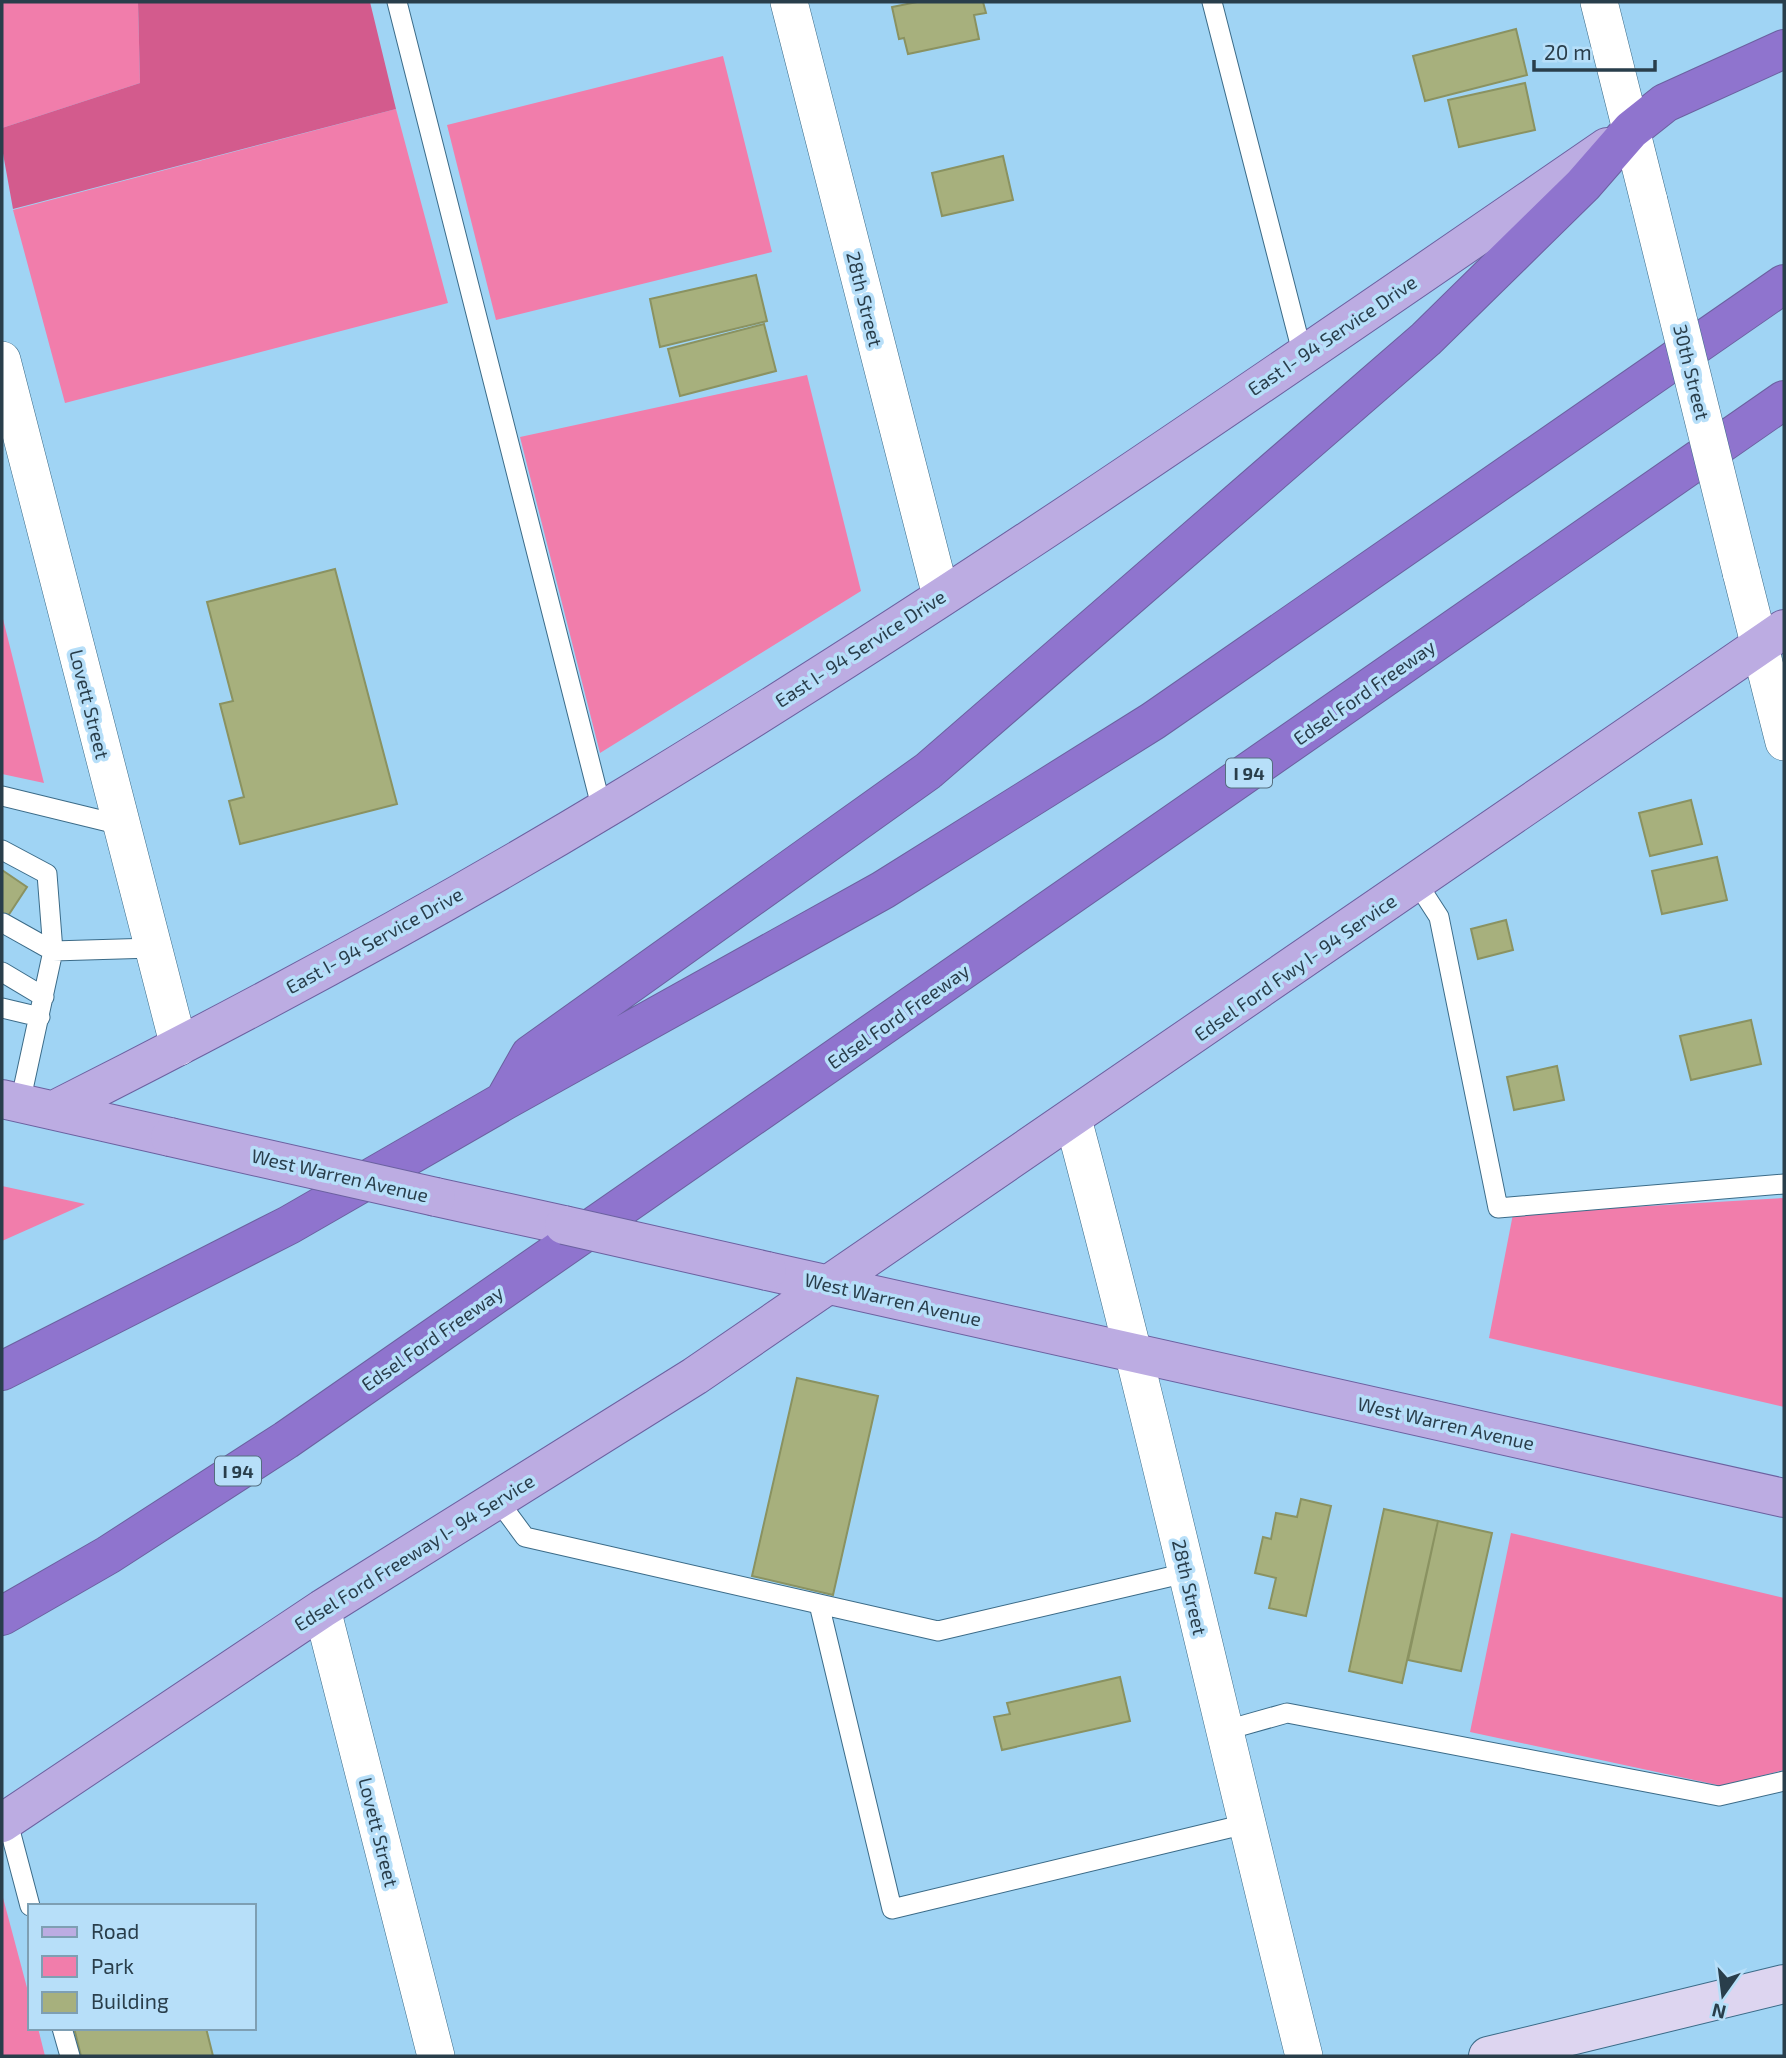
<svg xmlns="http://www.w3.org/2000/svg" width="1786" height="2058" font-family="'Exo 2',sans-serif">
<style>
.green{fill:#f17dab}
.forest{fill:#d35b8d}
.building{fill:#a7b07d;stroke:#8a9261;stroke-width:2}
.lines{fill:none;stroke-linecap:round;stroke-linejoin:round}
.lane-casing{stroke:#3b6b88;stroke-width:21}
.street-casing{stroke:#3b6b88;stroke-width:38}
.secondary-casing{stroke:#3b6b88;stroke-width:40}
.primary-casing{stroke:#6b61a0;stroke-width:40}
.highway-casing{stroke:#6b61a0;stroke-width:40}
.lane{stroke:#fff;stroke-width:19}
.street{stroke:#fff;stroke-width:37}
.secondary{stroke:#ddd5f0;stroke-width:38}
.primary{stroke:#bcace2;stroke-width:38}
.highway{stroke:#8f74ce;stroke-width:38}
.street-bridge-casing{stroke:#3b6b88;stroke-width:38;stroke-linecap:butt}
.primary-bridge-casing{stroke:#6b61a0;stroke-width:40;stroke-linecap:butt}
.street-bridge{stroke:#fff;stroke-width:37}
.primary-bridge{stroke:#bcace2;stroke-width:38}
.labels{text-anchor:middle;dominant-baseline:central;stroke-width:7;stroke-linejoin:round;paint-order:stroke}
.shield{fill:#b7dff9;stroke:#546e7f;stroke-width:2}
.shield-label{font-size:18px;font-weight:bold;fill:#293e4b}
.street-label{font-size:19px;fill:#293e4b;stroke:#b7dff9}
</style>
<rect width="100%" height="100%" fill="#a0d4f4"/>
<path class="green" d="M2 2H138L140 83 2 128Z
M723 56 772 252 496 320 447 125Z
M396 109 448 303 65 403 13 210Z
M807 375 861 591 600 753 520 437Z
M2 615 44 783 2 774Z
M2 1186 85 1204 2 1241Z
M1784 1198V1407L1489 1338 1513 1214Z
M1511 1533 1784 1598V1770L1722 1786 1470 1732Z
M2 1894 30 1999V2028H38L45 2056H2Z"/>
<path class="forest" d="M138 2H370L396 109 13 209 2 148V128L140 83Z"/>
<path class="building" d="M917 2H983L986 13 974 15 979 39 908 54 904 38 899 39 892 7Z
M1516 29 1527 75 1425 101 1413 56Z
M1525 83 1535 130 1459 147 1448 100Z
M1003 156 1013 200 942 216 932 173Z
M756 275 767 321 660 347 650 299Z
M764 324 776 371 680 396 668 349Z
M335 569 397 804 240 844 229 801 244 797 220 704 233 701 207 602Z
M1691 800 1702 844 1650 856 1639 813Z
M1717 857 1727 900 1662 914 1652 871Z
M2 870 27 887 2 925Z
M1506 920 1513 950 1478 959 1471 929Z
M1751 1020 1761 1064 1691 1080 1680 1036Z
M1557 1066 1564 1100 1514 1110 1507 1077Z
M797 1378 878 1396 833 1595 752 1576Z
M1301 1499 1331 1506 1306 1616 1269 1608 1276 1578 1255 1573 1263 1537 1271 1539 1276 1513 1297 1517Z
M1384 1509 1438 1521 1402 1683 1349 1671Z
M1438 1521 1492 1533 1461 1671 1408 1660Z
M1120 1677 1130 1721 1002 1750 994 1717 1010 1714 1007 1703Z
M74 2028H206L213 2056H81Z"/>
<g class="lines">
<g class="lane-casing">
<path id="lane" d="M397 2 602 810
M1212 2 1303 356
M2 796 121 825
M2 850 47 874 53 951 20 1103
M1417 883 1439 917 1498 1208 1784 1184
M3 923 53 951 153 948
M2 972 44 997
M2 1008 40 1017
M497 1499 525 1537 938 1631 1186 1573
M819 1604 892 1909 1246 1824
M1223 1731 1287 1713 1719 1796 1784 1781
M7 1819 30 1906
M62 2028 70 2056"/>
</g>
<g class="street-casing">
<path id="street" d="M789 2 941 596
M1599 2 1649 201
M2 360 179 1047
M1741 572 1784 742
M1073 1119C1156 1430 1226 1744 1304 2056
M322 1609 436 2056"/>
</g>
<g class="secondary-casing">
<path id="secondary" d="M1488 2056 1784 1984"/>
</g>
<g class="primary-casing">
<path id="primary" d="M2 1099 170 1137
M54 1110C245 1014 434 912 618 801 956 597 1281 371 1607 147
M436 1197 564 1225
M767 1271 1784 1498
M2 1823 322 1609 695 1376 1784 629"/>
</g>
<g class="highway-casing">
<path id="highway" d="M504 1101 530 1055 928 771 1426 339 1583 185 1631 130 1665 103 1784 49
M2 1371 289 1225 504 1101 883 890 1153 721 1784 284
M2 1616 108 1555 286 1440 1784 400"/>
</g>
<use href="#lane" class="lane"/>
<use href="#street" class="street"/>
<use href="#secondary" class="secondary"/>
<use href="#primary" class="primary"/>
<use href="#highway" class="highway"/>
<g class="street-bridge-casing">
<path id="street-bridge" d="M1649 201 1741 572"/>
</g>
<g class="primary-bridge-casing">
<path id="primary-bridge" d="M170 1137 436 1197
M564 1225 767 1271"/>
</g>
<use href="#street-bridge" class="street-bridge"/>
<use href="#primary-bridge" class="primary-bridge"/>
</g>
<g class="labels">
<g class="shield">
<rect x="1226" y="758.5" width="46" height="29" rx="5"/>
<rect x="215" y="1456.5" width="46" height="29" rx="5"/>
</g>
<g class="shield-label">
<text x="1249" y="773">I 94</text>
<text x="238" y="1471">I 94</text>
</g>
<g class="street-label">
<text transform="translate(865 299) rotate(76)">28th Street</text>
<text transform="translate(1332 335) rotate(-34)">East I- 94 Service Drive</text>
<text transform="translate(1692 372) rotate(76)">30th Street</text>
<text transform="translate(860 648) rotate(-33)">East I- 94 Service Drive</text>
<text transform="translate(1364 692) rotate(-35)">Edsel Ford Freeway</text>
<text transform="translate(90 704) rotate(76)">Lovett Street</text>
<text transform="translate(374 940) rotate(-29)">East I- 94 Service Drive</text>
<text transform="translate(1295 967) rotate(-35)">Edsel Ford Fwy I- 94 Service</text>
<text transform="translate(898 1016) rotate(-35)">Edsel Ford Freeway</text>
<text transform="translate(340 1175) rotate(13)">West Warren Avenue</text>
<text transform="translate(893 1299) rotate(13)">West Warren Avenue</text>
<text transform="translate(432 1338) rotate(-35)">Edsel Ford Freeway</text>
<text transform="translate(1446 1423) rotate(13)">West Warren Avenue</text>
<text transform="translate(414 1552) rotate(-32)">Edsel Ford Freeway I- 94 Service</text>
<text transform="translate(1190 1587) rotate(77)">28th Street</text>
<text transform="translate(379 1832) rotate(76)">Lovett Street</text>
</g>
</g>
<rect width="1786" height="2058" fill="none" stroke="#293e4b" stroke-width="7"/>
<rect x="28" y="1904" width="228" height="126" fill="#b7dff9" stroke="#7e9fb3" stroke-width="2"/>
<rect x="42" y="1927" width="35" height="10" fill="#bcace2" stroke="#7e9fb3" stroke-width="2"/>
<text x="91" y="1939" font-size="21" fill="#293e4b">Road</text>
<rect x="42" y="1956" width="35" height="21" fill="#f17dab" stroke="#7e9fb3" stroke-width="2"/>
<text x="91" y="1974" font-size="21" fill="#293e4b">Park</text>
<rect x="42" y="1992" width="35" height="21" fill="#a7b07d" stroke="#7e9fb3" stroke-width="2"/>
<text x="91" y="2009" font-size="21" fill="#293e4b">Building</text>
<g transform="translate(1723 1995) rotate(194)" stroke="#b7dff9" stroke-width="5" paint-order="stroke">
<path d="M0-5L12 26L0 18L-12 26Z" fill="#293e4b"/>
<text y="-10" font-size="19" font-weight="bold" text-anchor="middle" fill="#293e4b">N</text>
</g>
<path d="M1534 60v10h121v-10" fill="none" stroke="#293e4b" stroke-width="3.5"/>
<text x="1544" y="60" font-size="21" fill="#293e4b" stroke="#b7dff9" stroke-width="5" paint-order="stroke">20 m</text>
</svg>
